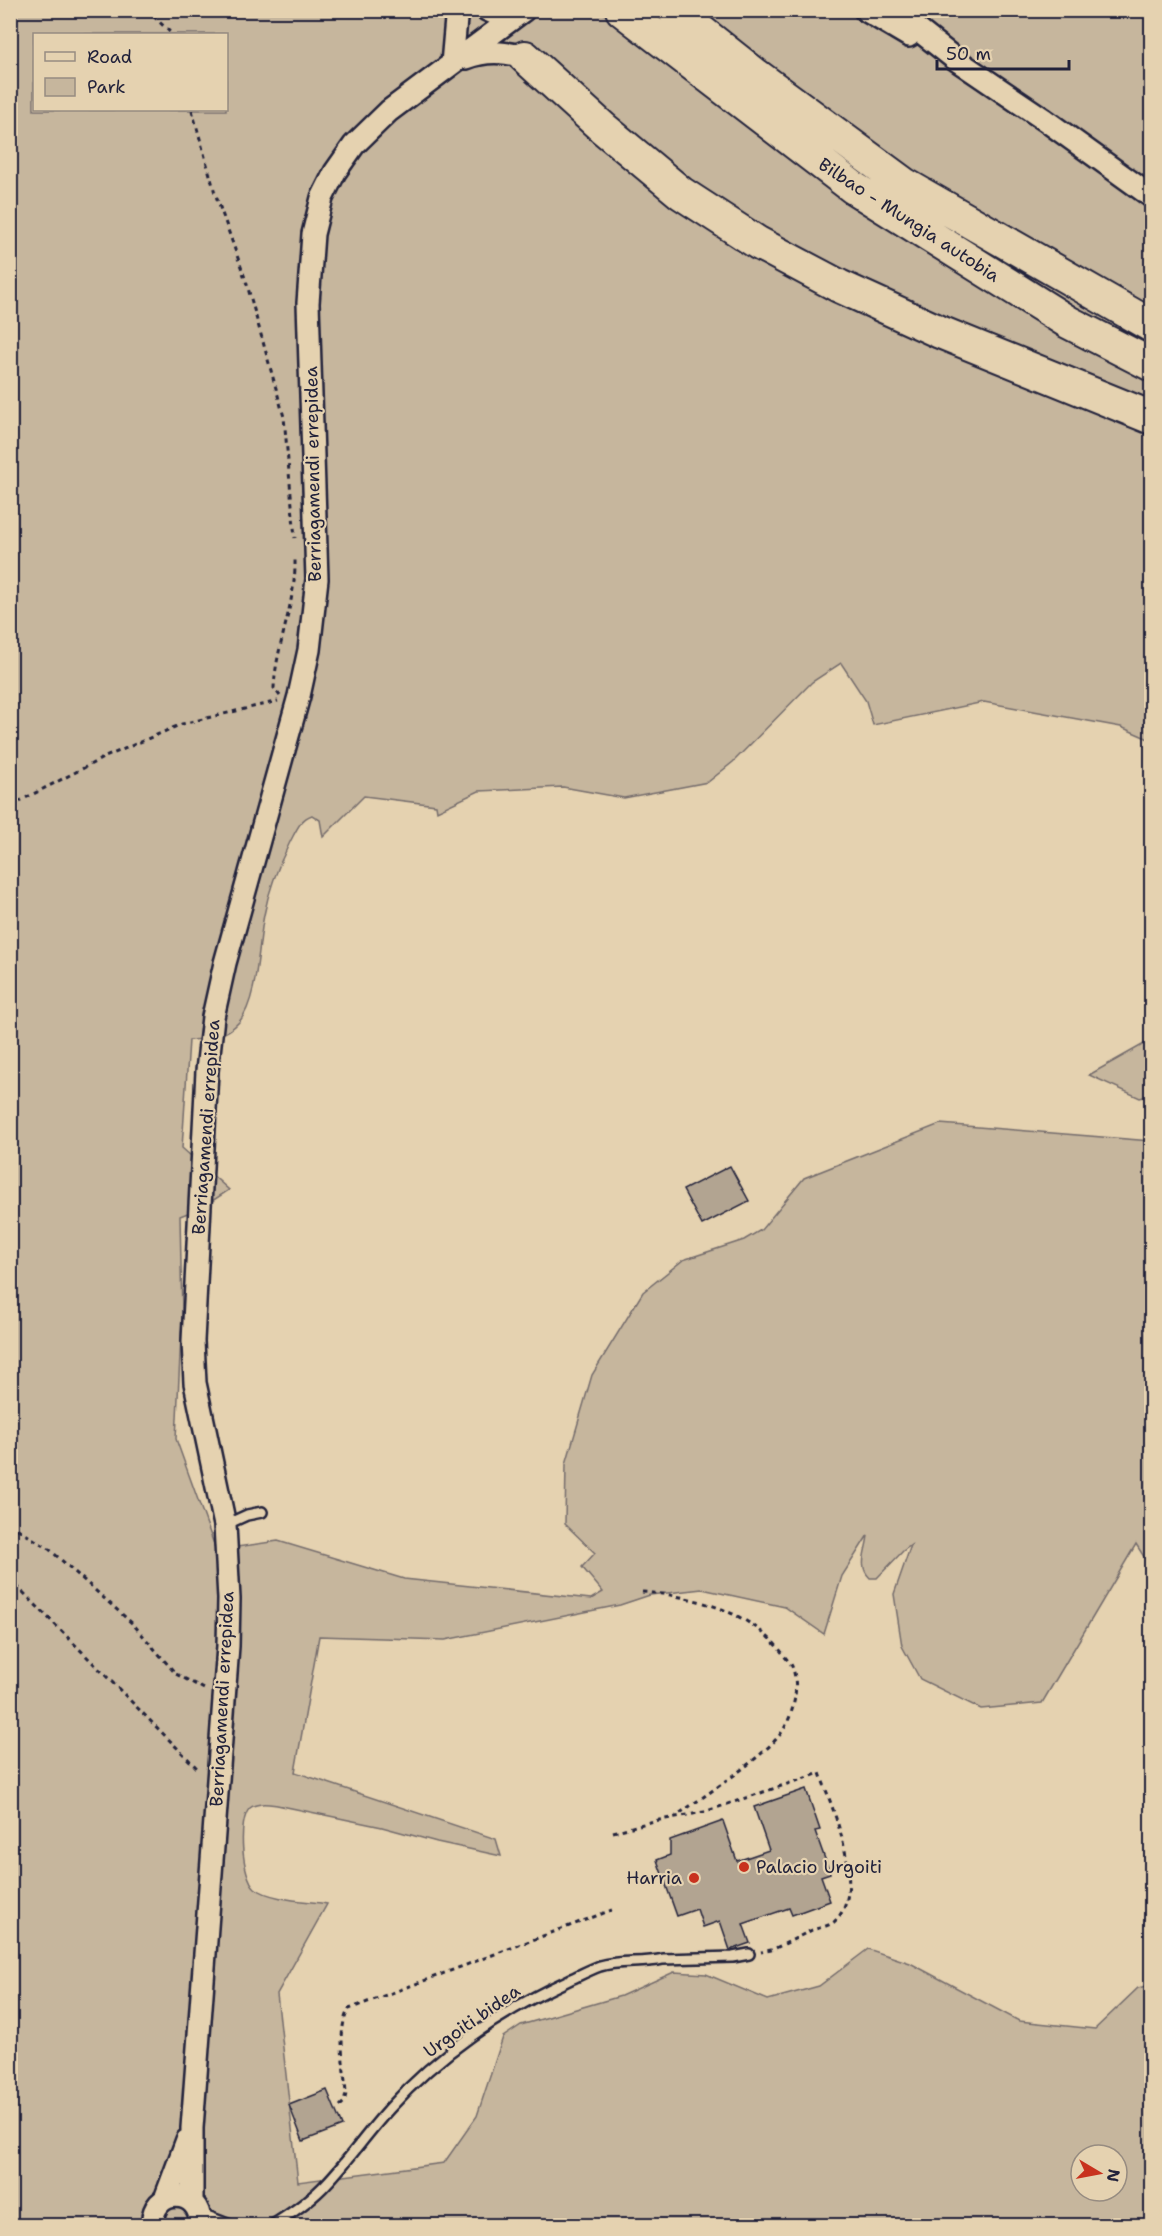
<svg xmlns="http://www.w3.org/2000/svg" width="1162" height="2236" font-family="'Shantell Sans',sans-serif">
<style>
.green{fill:#c6b69d;stroke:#746c6c;stroke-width:1.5;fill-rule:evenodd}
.building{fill:#b2a491;stroke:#22223b;stroke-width:1.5}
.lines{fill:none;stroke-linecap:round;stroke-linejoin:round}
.service-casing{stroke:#22223b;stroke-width:14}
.tertiary-casing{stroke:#22223b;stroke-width:26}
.motorway-casing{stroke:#22223b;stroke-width:36}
.path{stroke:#22223b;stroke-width:3;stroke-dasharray:4.5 4.5;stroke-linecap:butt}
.service{stroke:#e5d2b0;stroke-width:9}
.tertiary{stroke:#e5d2b0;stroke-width:21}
.motorway{stroke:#e5d2b0;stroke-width:32}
.poi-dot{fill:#c8321e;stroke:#e5d2b0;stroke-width:2}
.labels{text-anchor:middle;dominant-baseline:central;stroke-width:4.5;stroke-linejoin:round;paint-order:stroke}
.street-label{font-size:18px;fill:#22223b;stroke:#e5d2b0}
.poi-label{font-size:18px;fill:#22223b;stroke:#e5d2b0;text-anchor:start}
</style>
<rect width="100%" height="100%" fill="#e5d2b0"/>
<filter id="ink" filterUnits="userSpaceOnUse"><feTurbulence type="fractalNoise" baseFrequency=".0167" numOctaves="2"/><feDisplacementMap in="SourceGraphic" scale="12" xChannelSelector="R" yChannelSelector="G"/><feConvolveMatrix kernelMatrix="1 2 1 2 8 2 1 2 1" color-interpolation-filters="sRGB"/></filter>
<g filter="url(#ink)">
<path class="green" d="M11 11H1151V740L1121 727 984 702 873 725 866 701 841 663 812 682 733 762 708 782 624 798 563 787 479 791 437 811 436 805 364 796 323 837 320 820 312 815C300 819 296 831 290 842 278 866 269 889 264 915 258 944 258 1000 239 1022 226 1037 208 1039 189 1040L182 1148 229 1190 203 1207 180 1216 182 1315 176 1439 216 1550 278 1541 404 1579 591 1599 603 1592 582 1567 595 1553 565 1524 566 1464 592 1375 643 1292 683 1260 744 1240 761 1230 804 1178 940 1124 1151 1141V1568L1136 1544 1042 1703 981 1709 920 1679 902 1646 894 1594 911 1545 903 1551 877 1578H870C857 1566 867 1550 868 1535L842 1576 824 1634 785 1607 702 1589 650 1595 620 1605 445 1640 319 1636 295 1772 496 1839 501 1856 437 1842 382 1827 277 1805C269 1804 257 1802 250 1808 237 1820 242 1877 255 1888 270 1900 308 1901 327 1904L277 1994 298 2182 444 2163 477 2116 503 2037 521 2025 621 1996 674 1972 706 1974 768 2000 819 1986 868 1949 910 1963 1019 2021 1095 2029 1138 1988 1151 1985V2225L11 2226ZM34 34H226V110H34ZM1081 2155H1117V2191H1081Z
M1151 1040V1095L1140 1098 1089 1075Z"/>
<path class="building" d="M730 1166 749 1201 702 1225 683 1190Z
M806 1789 820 1830 815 1831 830 1873 821 1876 830 1901 792 1915 789 1908 743 1924 750 1943 730 1950 720 1921 703 1927 697 1909 677 1916 657 1860 670 1855V1840L723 1821 737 1861 769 1850 754 1807Z
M327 2090 342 2126 303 2141 289 2105Z"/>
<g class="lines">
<g class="service-casing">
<path id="service" d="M225 1525 247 1515 262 1512
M199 2213 233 2226
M271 2226C289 2215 307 2203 322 2188 347 2163 366 2134 390 2108 438 2054 502 2011 567 1981 578 1976 589 1970 600 1966 619 1960 643 1964 663 1959L733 1957 749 1954"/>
</g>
<g class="tertiary-casing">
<path id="tertiary" d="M487 10 510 20
M865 10 909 36
M893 10 955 59 1045 120 1152 197
M466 58C487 50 504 52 525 57
M452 64 456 19 454 10
M165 2199 187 2140
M192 2202V2128L228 1646 229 1599 225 1525 195 1383 193 1341 207 1071 213 1017 225 963 299 696 309 650 317 579 308 303 313 234 322 198 335 172 354 145 389 111 524 10
M153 2226C149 2187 203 2186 200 2226"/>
</g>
<g class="motorway-casing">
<path id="motorway" d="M622 10 854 188 1068 322 1152 365
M674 10 756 75 904 184 1152 326
M525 57 603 128 681 193 758 243 839 286 940 332 1152 418"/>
</g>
<path class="path" d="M147 10 172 34
M192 110 215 193 246 281 284 417 295 538
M280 696 274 688C276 644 296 604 295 560
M10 806 103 758 182 724 278 701
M10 1524 49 1549 133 1624 176 1674 206 1690
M10 1579 199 1770
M642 1592C692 1595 753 1612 783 1654 786 1659 792 1664 793 1669 799 1688 794 1710 785 1727 772 1753 702 1797 676 1816
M613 1832 654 1821 704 1812 820 1773C832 1809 869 1890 834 1922 829 1926 819 1928 812 1930 798 1937 785 1944 771 1950L761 1952
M340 2106 344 2102 346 2094C345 2071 336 2029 349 2009L612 1910"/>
<use href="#service" class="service"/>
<use href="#tertiary" class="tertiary"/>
<use href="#motorway" class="motorway"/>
</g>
</g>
<g class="poi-dot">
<circle cx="744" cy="1867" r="6"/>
<circle cx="694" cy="1878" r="6"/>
</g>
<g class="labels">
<g class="street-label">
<text transform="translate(909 220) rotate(33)">Bilbao - Mungia autobia</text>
<text transform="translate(313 474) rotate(-91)">Berriagamendi errepidea</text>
<text transform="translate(206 1127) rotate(-86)">Berriagamendi errepidea</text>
<text transform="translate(222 1699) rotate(-87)">Berriagamendi errepidea</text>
<text transform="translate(472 2021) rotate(-35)">Urgoiti bidea</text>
</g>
<g class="poi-label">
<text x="756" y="1867">Palacio Urgoiti</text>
<text x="682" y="1878" text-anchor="end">Harria</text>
</g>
</g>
<rect width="1162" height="2236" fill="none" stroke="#e5d2b0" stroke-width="36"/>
<rect x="18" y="18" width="1126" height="2200" fill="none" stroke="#22223b" stroke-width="2" filter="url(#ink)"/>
<rect x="33" y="33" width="195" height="78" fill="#e5d2b0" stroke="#978c81" stroke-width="1.5"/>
<rect x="45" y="52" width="30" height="9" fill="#e5d2b0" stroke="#978c81" stroke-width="1.5"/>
<text x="87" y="63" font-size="18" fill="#22223b">Road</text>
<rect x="45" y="78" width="30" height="18" fill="#c6b69d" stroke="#978c81" stroke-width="1.5"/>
<text x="87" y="93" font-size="18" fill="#22223b">Park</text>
<g transform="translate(1099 2173) rotate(100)"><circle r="28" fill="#e5d2b0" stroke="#978c81" stroke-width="1.5"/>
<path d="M0-4.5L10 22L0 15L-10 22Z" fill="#c8321e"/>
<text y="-9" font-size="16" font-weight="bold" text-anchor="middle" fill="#22223b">N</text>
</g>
<path d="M937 60v9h132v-9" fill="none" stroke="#22223b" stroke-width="3"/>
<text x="946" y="60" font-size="18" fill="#22223b" stroke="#e5d2b0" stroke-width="4.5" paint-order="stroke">50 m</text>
</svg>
